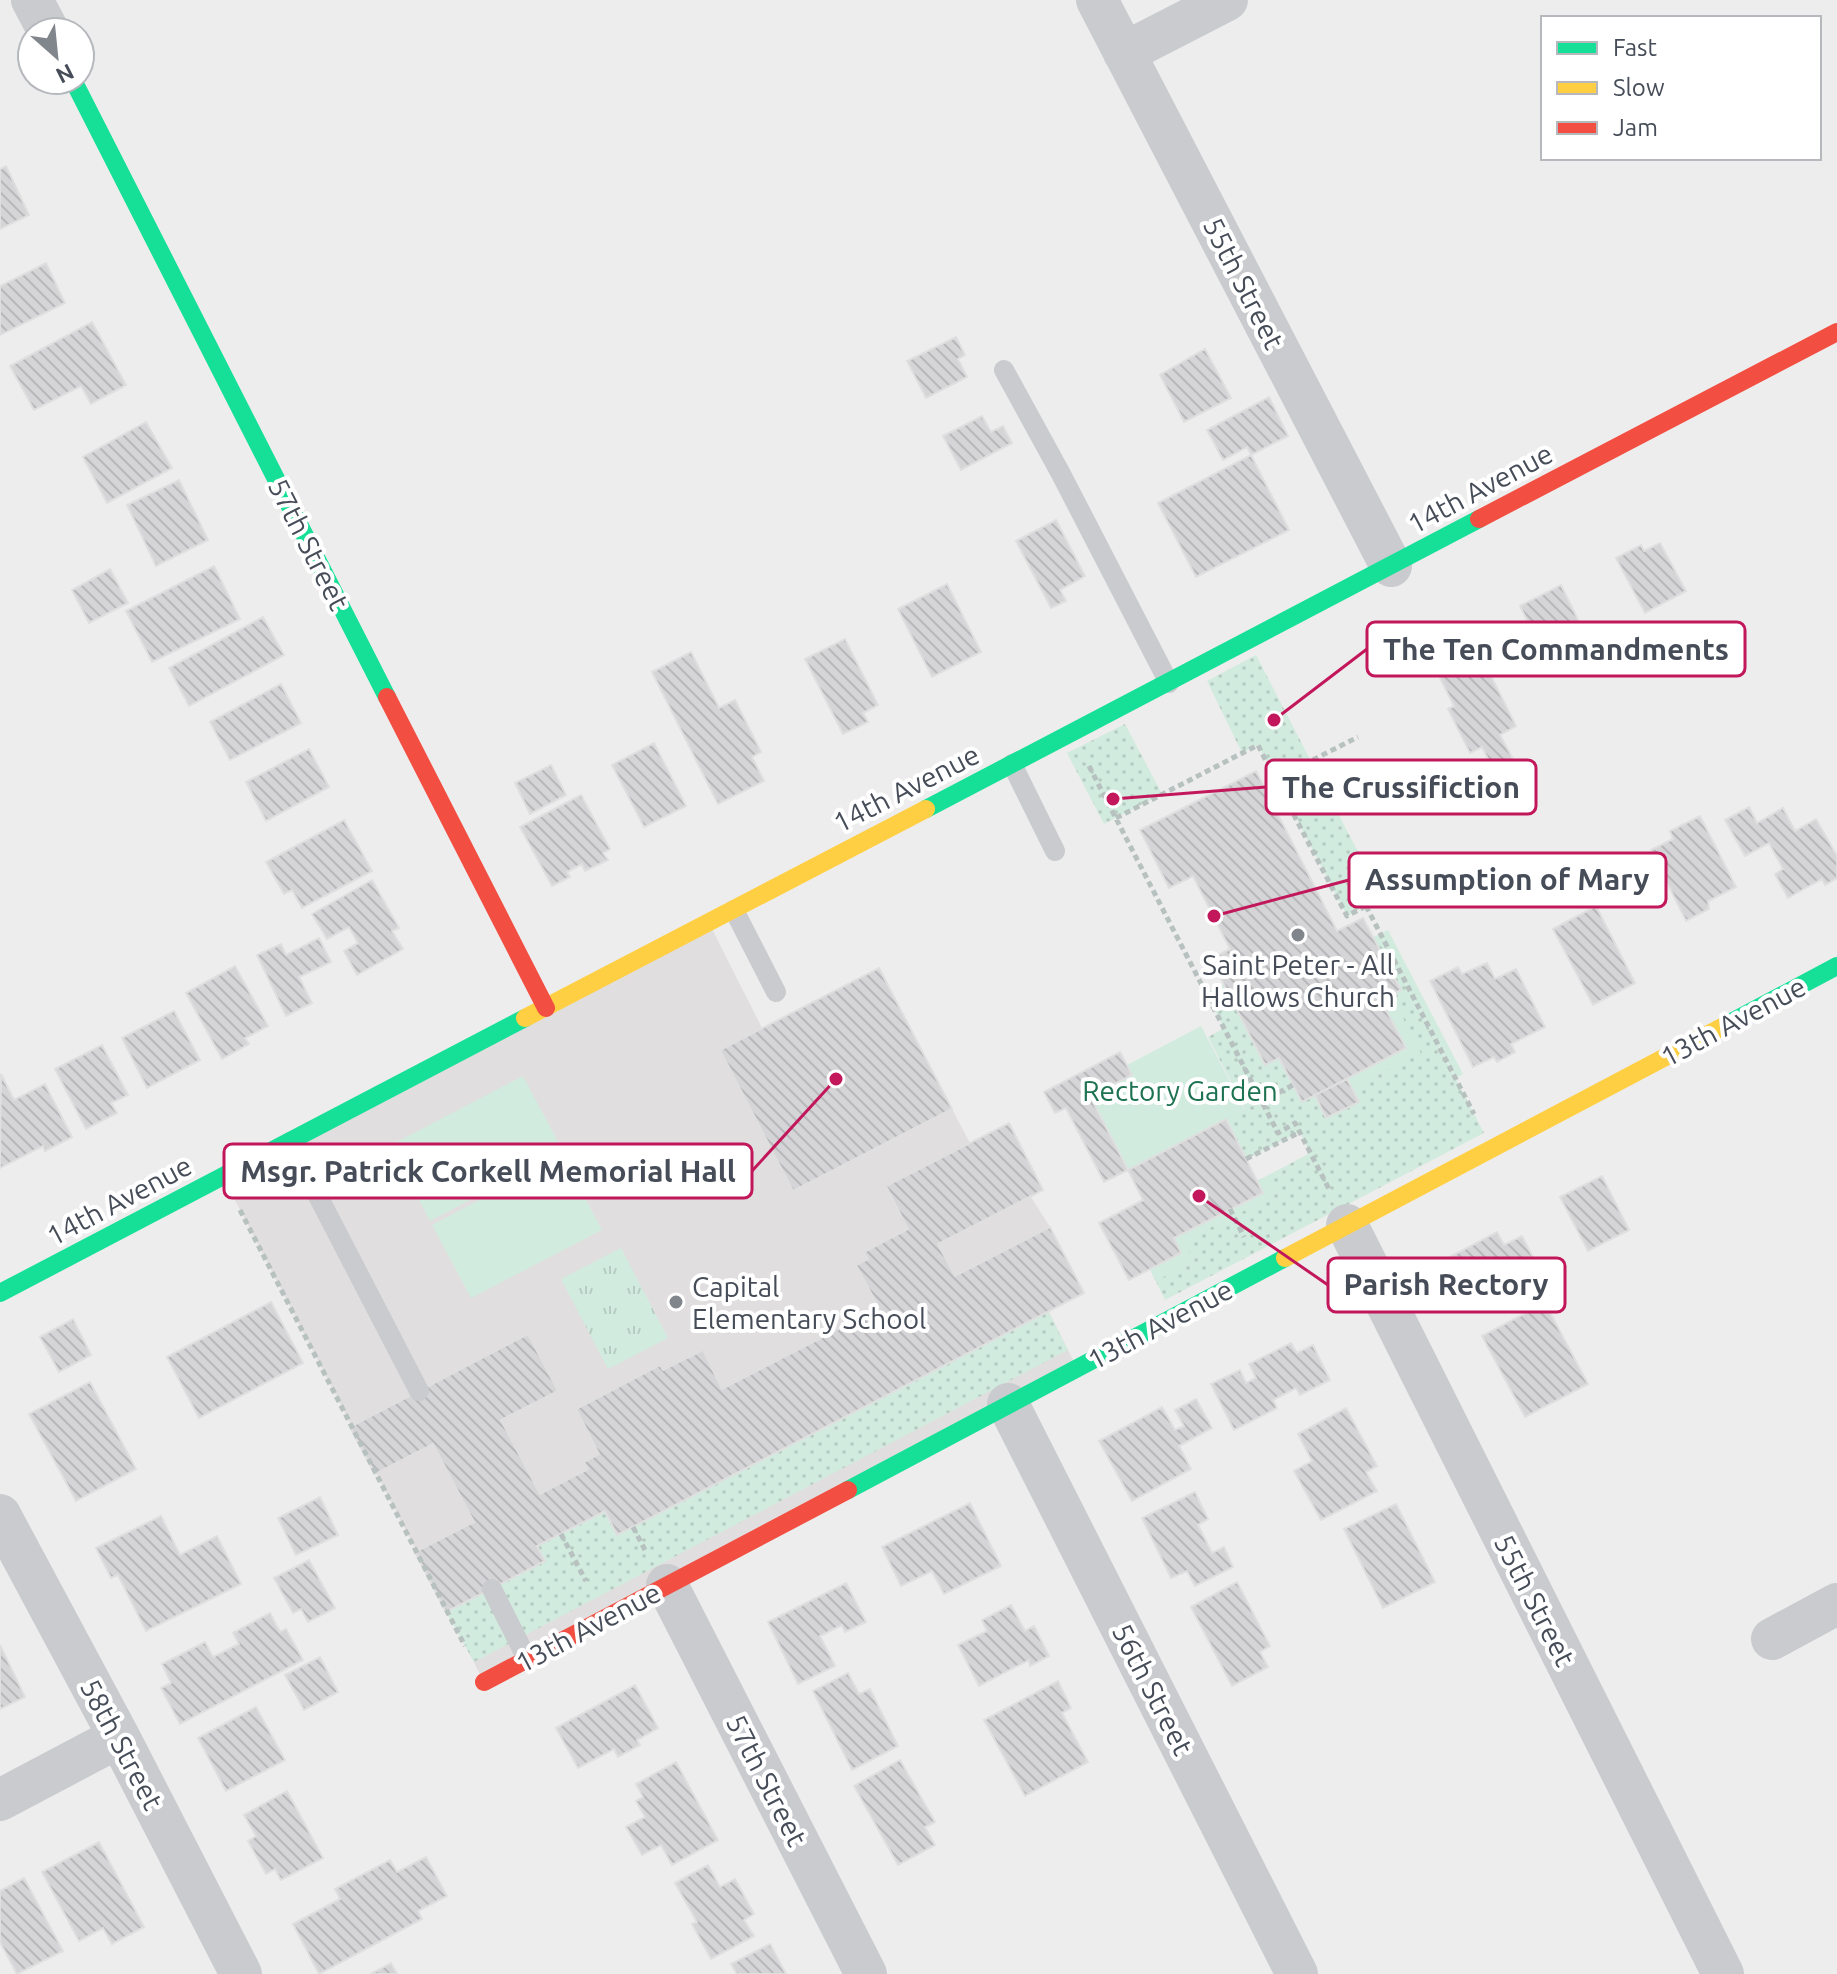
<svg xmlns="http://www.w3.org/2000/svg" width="1837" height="1974" font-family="Ubuntu,sans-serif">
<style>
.education{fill:#e0dede}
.grass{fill:url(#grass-dots)}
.park{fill:url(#park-tufts)}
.garden{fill:#d2ebdf}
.building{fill:url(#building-back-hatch);stroke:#dfdfe0;stroke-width:2}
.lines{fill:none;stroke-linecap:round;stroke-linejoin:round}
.path{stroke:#b7c1bf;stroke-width:5;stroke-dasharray:6 4;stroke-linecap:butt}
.lane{stroke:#c9cbce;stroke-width:20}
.street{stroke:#c9cbce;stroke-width:42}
.fast{stroke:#16e098;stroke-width:18}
.slow{stroke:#ffcf43;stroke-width:18}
.jam{stroke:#f24e42;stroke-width:18}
.poi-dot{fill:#81858c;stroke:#fff;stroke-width:3}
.labels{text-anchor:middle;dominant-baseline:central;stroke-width:8;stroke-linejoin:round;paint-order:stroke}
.street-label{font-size:28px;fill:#464d58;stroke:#fff}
.poi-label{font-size:28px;fill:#464d58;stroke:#fff}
.park-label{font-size:28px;fill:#1d7252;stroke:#fff}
.leader{fill:none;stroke:#c2185b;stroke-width:3}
.callout-dot{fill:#c2185b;stroke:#fff;stroke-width:3}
.callout{fill:#fff;stroke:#c2185b;stroke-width:3}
.callout-label{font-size:30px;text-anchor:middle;font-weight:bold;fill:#464d58}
</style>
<defs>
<pattern id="grass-dots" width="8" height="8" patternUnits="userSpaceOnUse" patternTransform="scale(2)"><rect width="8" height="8" fill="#d2ebdf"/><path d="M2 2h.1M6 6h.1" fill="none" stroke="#b6cbc1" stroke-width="1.8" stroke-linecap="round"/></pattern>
<pattern id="park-tufts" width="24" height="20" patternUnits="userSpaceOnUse" patternTransform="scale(2)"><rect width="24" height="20" fill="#d2ebdf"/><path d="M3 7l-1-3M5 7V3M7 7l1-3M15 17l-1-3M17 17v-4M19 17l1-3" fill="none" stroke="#b6cbc1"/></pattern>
<pattern id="building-back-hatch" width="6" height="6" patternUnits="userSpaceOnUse" patternTransform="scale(2)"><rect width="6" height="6" fill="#d5d5d7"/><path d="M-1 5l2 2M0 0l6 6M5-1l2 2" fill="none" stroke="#b8b8bb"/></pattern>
</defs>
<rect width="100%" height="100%" fill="#eeeded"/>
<path class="education" d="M709 923 762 1028 720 1050 793 1191 952 1109 970 1143 1009 1123 1043 1190 1031 1197 1050 1227 1081 1292 1049 1312 1077 1368 484 1682 223 1177Z"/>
<path class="grass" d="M1256 655 1382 898 1347 916 1258 745 1242 753 1207 681Z
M1125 724 1162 794 1104 824 1067 753Z
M1380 934 1484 1133 1165 1300 1150 1269 1181 1253 1174 1238 1263 1193 1257 1181 1310 1153 1300 1132 1246 1159 1226 1119 1245 1109 1208 1037 1224 1028 1206 993 1224 984 1265 1064 1279 1058 1302 1102 1315 1095 1327 1118 1359 1102 1347 1079 1405 1048 1381 1000 1401 990 1373 937Z
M1048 1311 1068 1350 474 1662 446 1612 545 1561 537 1546 605 1511 618 1535Z"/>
<path class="park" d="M621 1248 668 1338 608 1369 561 1279Z"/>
<path class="garden" d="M1388 930 1463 1074 1456 1078 1380 934Z
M1391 995 1421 1053 1352 1088 1347 1079 1405 1048 1381 1000Z
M1201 1026 1245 1110 1128 1170 1090 1096 1132 1075 1127 1065Z
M523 1076 563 1151 430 1221 391 1145Z
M563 1156 602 1230 471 1298 432 1225Z
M1265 1177 1274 1196 1184 1241 1195 1262 1155 1281 1150 1269 1181 1253 1174 1238 1263 1193 1257 1181Z"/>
<path class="building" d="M6 166 29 215 0 229V169Z
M46 263 65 303 0 335V286Z
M92 322 126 385 91 404 81 386 34 410 10 366Z
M956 337 965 355 958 359 967 377 926 398 907 361Z
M1205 349 1231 398 1184 422 1160 375Z
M1269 397 1288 436 1251 455 1247 447 1223 460 1207 430Z
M982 416 991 432 1003 426 1012 443 961 470 943 436Z
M146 422 172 468 107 503 83 457Z
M1251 455 1289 530 1196 577 1158 503Z
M179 480 208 540 156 566 127 505Z
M1056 520 1085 576 1060 590 1066 601 1051 608 1016 541Z
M1660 543 1686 591 1645 613 1616 558 1641 545 1644 551Z
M214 566 240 619 152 662 126 611Z
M110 569 128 603 89 623 72 590Z
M947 584 981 652 932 677 898 609Z
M1561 585 1589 642 1548 663 1520 606Z
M263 617 284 655 189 706 169 668Z
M845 639 878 705 863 713 868 722 843 734 805 659Z
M1457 639 1461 646 1473 640 1516 726 1500 735 1514 761 1494 771 1482 747 1470 753 1448 709 1454 706 1428 654Z
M691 652 719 708 735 700 761 752 752 757 764 781 718 804 652 672Z
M281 684 301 723 230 760 210 722Z
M654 743 686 806 644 827 612 765Z
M309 749 329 787 266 821 246 782Z
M551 765 566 795 530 814 515 783Z
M1256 771 1337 931 1363 918 1401 990 1381 1000 1406 1048 1302 1102 1279 1058 1265 1065 1211 959 1230 949 1193 876 1169 888 1140 830Z
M581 795 610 849 603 853 608 860 585 871 582 864 567 872 570 877 552 886 520 827Z
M1749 807 1757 823 1783 808 1795 831 1816 819 1837 856V878L1825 885 1822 879 1788 898 1775 874 1783 869 1769 843 1745 856 1725 820Z
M1700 816 1736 887 1708 901 1709 909 1686 921 1651 850 1673 839 1670 831Z
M344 820 372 871 302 908 292 890 284 894 266 862Z
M372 880 399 928 392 931 403 949 357 975 344 951 358 943 349 927 327 939 312 914Z
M1596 906 1635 983 1593 1005 1553 929Z
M319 938 331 962 299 977 312 1003 286 1016 257 955 281 944 286 955Z
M1487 963 1495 979 1516 969 1545 1027 1511 1044 1515 1052 1497 1062 1494 1057 1473 1067 1430 981 1458 967 1462 974Z
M235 966 268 1026 245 1038 249 1044 222 1059 186 993Z
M879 968 952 1109 793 1191 720 1050Z
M174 1011 200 1060 147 1088 122 1038Z
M102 1045 128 1095 111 1103 117 1113 86 1129 55 1069Z
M1120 1052 1132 1075 1090 1096 1128 1170 1104 1182 1066 1108 1055 1113 1044 1092Z
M1 1074 14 1100 45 1084 72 1137 45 1151 43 1146 0 1168Z
M1347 1079 1359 1102 1326 1118 1315 1095Z
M1226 1119 1263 1193 1174 1238 1181 1253 1129 1280 1099 1223 1143 1200 1128 1170Z
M1009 1123 1043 1190 938 1244 955 1276 1050 1227 1084 1293 617 1535 605 1511 537 1546 545 1561 446 1612 415 1552 474 1522 433 1444 375 1474 350 1427 528 1334 558 1391 501 1420 540 1494 588 1469 584 1462 599 1454 576 1409 660 1365 663 1370 703 1350 722 1389 879 1308 856 1265 868 1259 864 1252 908 1229 886 1186Z
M1602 1176 1629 1230 1588 1251 1560 1197Z
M1497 1232 1504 1245 1522 1236 1539 1269 1519 1279 1513 1267 1487 1280 1492 1291 1467 1304 1444 1260Z
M271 1302 303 1363 199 1418 167 1357Z
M1545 1303 1588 1384 1525 1417 1482 1336Z
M73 1319 91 1355 59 1372 40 1337Z
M1291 1343 1297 1353 1313 1345 1330 1380 1300 1395 1296 1388 1273 1400 1277 1408 1234 1430 1211 1384 1240 1370 1246 1383 1256 1378 1249 1364Z
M90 1382 136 1469 76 1501 29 1414Z
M1196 1399 1212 1428 1179 1446 1191 1469 1132 1501 1099 1441 1162 1407 1175 1430 1184 1426 1175 1410Z
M1346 1408 1377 1466 1366 1472 1377 1491 1321 1520 1294 1471 1312 1461 1298 1434Z
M1195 1492 1208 1519 1198 1525 1212 1553 1224 1547 1233 1567 1195 1586 1187 1571 1171 1578 1142 1518Z
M320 1497 338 1535 296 1555 278 1518Z
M970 1503 1001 1566 944 1594 932 1571 901 1586 882 1547Z
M1396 1504 1435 1582 1383 1608 1344 1529Z
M161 1516 180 1555 217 1536 241 1584 146 1631 118 1575 111 1578 96 1548Z
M309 1560 335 1608 308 1622 301 1609 293 1613 274 1578Z
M1237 1582 1270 1646 1260 1652 1268 1667 1232 1686 1191 1607Z
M846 1583 866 1622 845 1632 842 1625 820 1636 835 1666 798 1684 768 1622Z
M1011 1605 1025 1631 1034 1626 1049 1656 1030 1666 1029 1660 979 1686 958 1645 987 1631 982 1620Z
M270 1613 280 1632 286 1629 303 1660 180 1724 161 1688 171 1683 162 1664 205 1642 213 1657 239 1644 233 1633Z
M0 1645 25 1697 0 1709Z
M320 1657 338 1692 304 1710 285 1675Z
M848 1673 859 1694 870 1689 898 1746 852 1770 813 1691Z
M1058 1681 1071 1708 1062 1713 1088 1762 1025 1796 984 1720Z
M635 1685 658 1728 637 1740 640 1745 618 1757 614 1749 578 1768 556 1728Z
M256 1707 285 1760 226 1791 198 1738Z
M900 1760 935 1822 925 1827 935 1845 898 1865 854 1786Z
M676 1762 718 1840 672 1865 661 1845 642 1855 626 1827 645 1817 636 1801 643 1797 636 1784Z
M287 1791 323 1858 281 1880 275 1869 266 1874 248 1841 256 1836 244 1815Z
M99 1842 144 1927 112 1944 103 1928 79 1941 42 1872Z
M426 1857 447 1896 418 1911 422 1919 319 1974 293 1924 340 1899 335 1889 390 1860 397 1872Z
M708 1865 720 1887 735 1879 754 1914 744 1920 754 1936 711 1959 692 1924 697 1922 675 1883Z
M24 1878 63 1951 17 1974 0 1942V1891Z
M770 1944 786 1974H737L731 1964Z
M391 1963 397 1974H371Z"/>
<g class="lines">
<path class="path" d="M1089 766 1278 1133 1295 1123 1329 1189
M1275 779 1347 916 1427 874
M1116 818 1258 745 1275 779 1358 737
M1366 906 1474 1114
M1261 1102 1293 1085
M1246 1159 1300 1132
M1230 1209 1244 1237
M240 1210 465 1646
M633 1527 645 1550
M561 1534 586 1581"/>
<path class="lane" d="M1004 370 1061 474 1169 683
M1012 764 1055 851
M734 910 776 992
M290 1142 419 1391
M492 1589 527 1659"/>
<path class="street" d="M32 0 49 32
M1097 0 1391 566
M1124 53 1227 0
M1347 1225 1723 1974
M1008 1404 1297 1974
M0 1515 119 1737 241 1974
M667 1585 866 1974
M1772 1639 1837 1604
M0 1800 119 1737"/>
<path class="fast" d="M73 80 387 697
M926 809 1479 519
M1724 1026 1837 966
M0 1293 525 1018
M848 1490 1285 1258"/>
<path class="slow" d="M525 1018 926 809
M1285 1258 1724 1026"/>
<path class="jam" d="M1479 519 1837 332
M387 697 546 1008
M484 1682 848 1490"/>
</g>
<g class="poi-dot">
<circle cx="1298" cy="935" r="8"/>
<circle cx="676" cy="1302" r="8"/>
</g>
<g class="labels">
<g class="street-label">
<text transform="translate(1244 283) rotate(63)">55th Street</text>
<text transform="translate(1480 488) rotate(-28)">14th Avenue</text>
<text transform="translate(309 544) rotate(63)">57th Street</text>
<text transform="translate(906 788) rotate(-27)">14th Avenue</text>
<text transform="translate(1733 1021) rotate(-28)">13th Avenue</text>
<text transform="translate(119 1200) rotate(-28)">14th Avenue</text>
<text transform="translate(1160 1324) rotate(-28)">13th Avenue</text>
<text transform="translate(1535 1600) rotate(63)">55th Street</text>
<text transform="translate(588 1627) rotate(-28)">13th Avenue</text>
<text transform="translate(1153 1689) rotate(63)">56th Street</text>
<text transform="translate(122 1744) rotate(62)">58th Street</text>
<text transform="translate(767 1780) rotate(63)">57th Street</text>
</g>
<g class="poi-label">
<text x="1298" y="964">Saint Peter - All<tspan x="1298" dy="32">Hallows Church</tspan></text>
<text x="692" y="1286" text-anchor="start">Capital<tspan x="692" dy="32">Elementary School</tspan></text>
</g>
<g class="park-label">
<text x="1180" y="1090">Rectory Garden</text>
</g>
</g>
<path class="leader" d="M1274 720L1367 649M1113 799L1266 787M1214 916L1349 880M836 1079L752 1171M1199 1196L1328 1285"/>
<g class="callout-dot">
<circle cx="1274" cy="720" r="8"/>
<circle cx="1113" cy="799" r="8"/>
<circle cx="1214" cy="916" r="8"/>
<circle cx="836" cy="1079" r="8"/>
<circle cx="1199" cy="1196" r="8"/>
</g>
<g class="callout">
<rect x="1367" y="622" width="378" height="54" rx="8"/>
<rect x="1266" y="760" width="270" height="54" rx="8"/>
<rect x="1349" y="853" width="317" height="54" rx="8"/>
<rect x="224" y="1144" width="528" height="54" rx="8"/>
<rect x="1328" y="1258" width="237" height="54" rx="8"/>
</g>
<g class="callout-label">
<text x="1556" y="660">The Ten Commandments</text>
<text x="1401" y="798">The Crussifiction</text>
<text x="1507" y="890">Assumption of Mary</text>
<text x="488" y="1182">Msgr. Patrick Corkell Memorial Hall</text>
<text x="1446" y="1295">Parish Rectory</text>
</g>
<rect x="1541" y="16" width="280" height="144" fill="#ffffff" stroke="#b5b8bc" stroke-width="2"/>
<rect x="1557" y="42" width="40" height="12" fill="#16e098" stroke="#b5b8bc" stroke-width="2"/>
<text x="1613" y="56" font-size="24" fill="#464d58">Fast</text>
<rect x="1557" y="82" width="40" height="12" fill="#ffcf43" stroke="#b5b8bc" stroke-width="2"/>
<text x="1613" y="96" font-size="24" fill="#464d58">Slow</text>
<rect x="1557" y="122" width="40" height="12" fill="#f24e42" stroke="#b5b8bc" stroke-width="2"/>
<text x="1613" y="136" font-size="24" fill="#464d58">Jam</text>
<g transform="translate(56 56) rotate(153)"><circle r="38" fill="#ffffff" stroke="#b5b8bc" stroke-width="2"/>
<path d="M0-6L14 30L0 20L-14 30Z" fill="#81858c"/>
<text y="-12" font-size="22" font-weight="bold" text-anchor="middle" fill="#464d58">N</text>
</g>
</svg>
